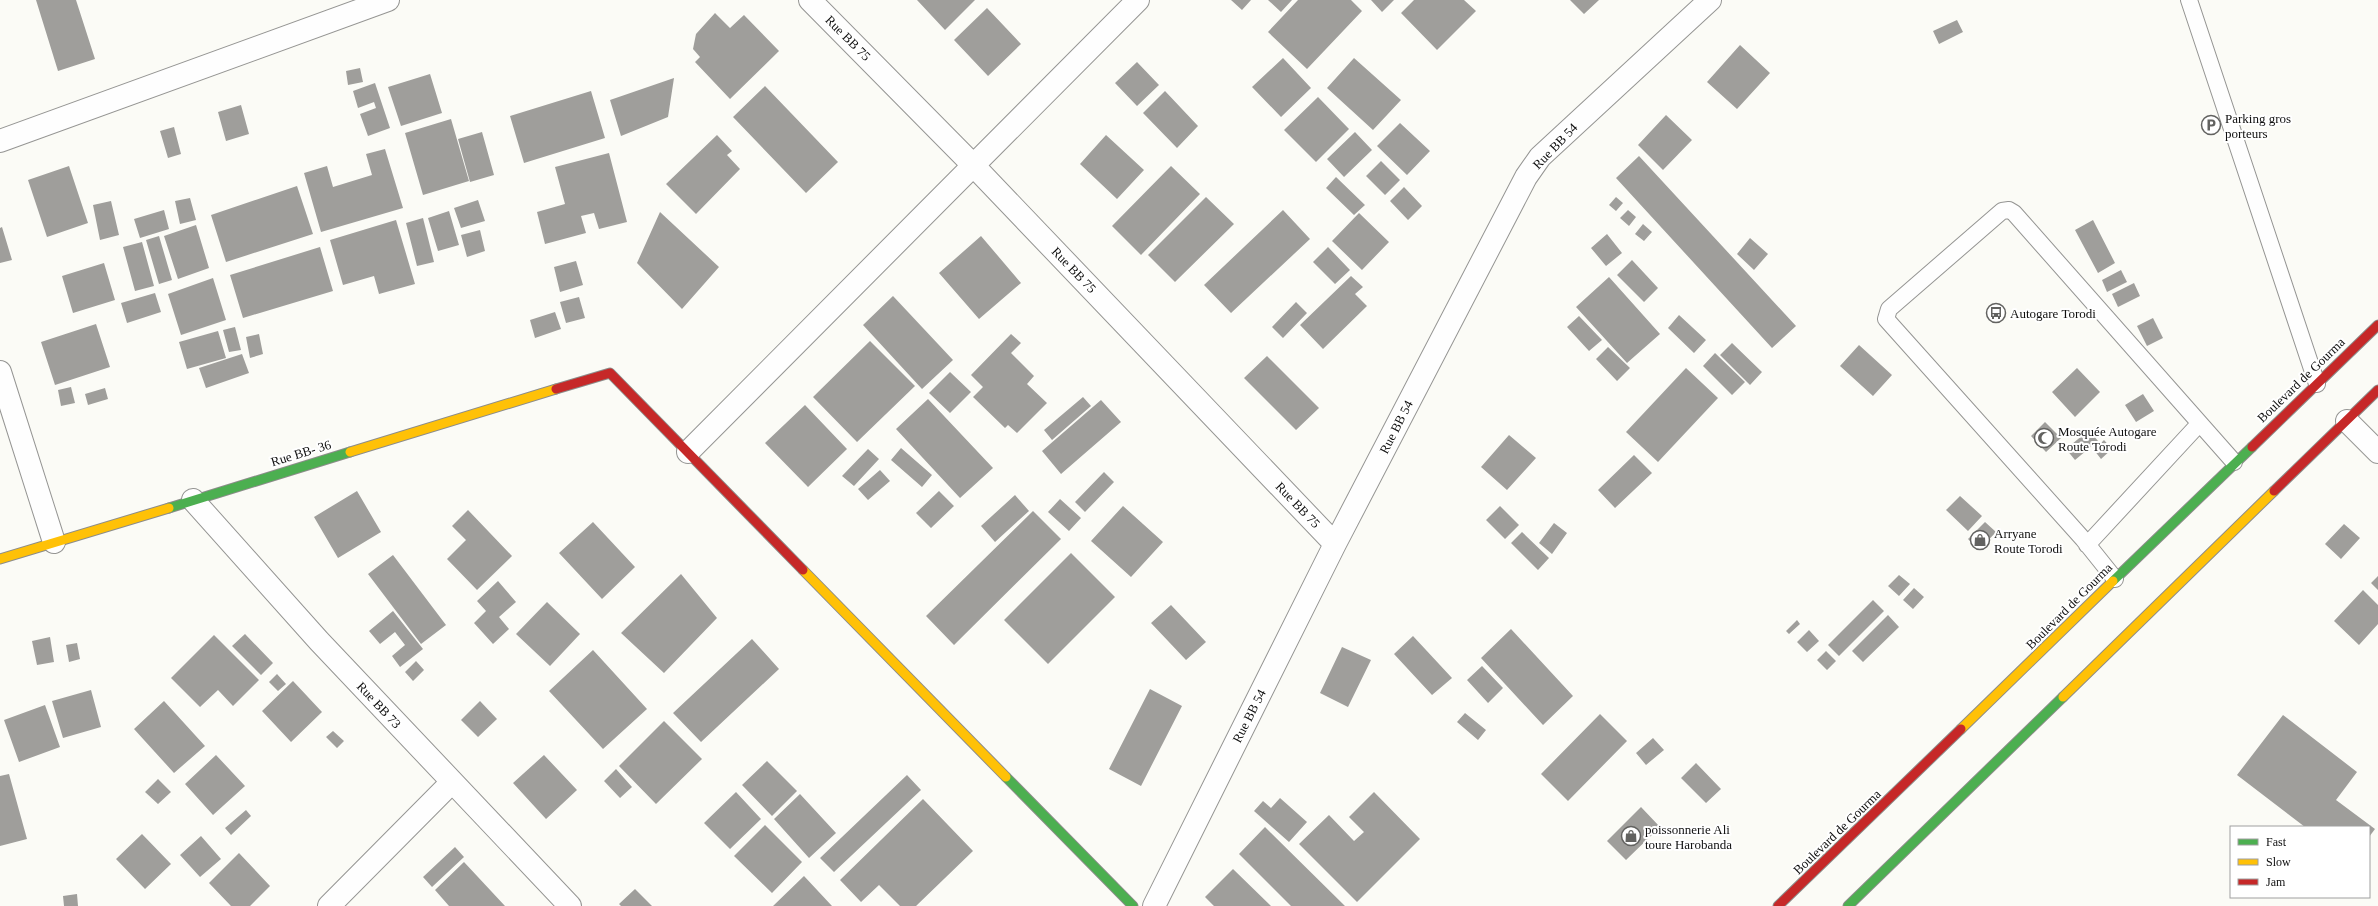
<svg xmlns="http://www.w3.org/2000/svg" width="2378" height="906" font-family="'Times New Roman',serif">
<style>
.building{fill:#9f9e9b}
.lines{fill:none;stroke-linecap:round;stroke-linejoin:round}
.lane-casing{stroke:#959593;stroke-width:18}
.street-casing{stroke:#959593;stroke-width:24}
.fast-casing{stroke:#8c8c8a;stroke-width:11}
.slow-casing{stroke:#8c8c8a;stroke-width:11}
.jam-casing{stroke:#8c8c8a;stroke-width:11}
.lane{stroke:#fefefe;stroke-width:16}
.street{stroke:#fefefe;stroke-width:22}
.fast{stroke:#4caf50;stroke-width:9}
.slow{stroke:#ffc107;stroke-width:9}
.jam{stroke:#c62828;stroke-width:9}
.labels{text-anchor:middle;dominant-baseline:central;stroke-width:4;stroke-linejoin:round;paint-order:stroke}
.street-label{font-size:13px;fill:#0f0f0f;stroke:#fff}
.poi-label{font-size:13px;fill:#0f0f0f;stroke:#fff;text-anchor:start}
</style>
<rect width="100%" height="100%" fill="#fbfbf6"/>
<path class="building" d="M36 0H76L95 59 58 71Z
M917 0H975L945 30Z
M1231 0H1251L1242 10Z
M1268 0H1292L1281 12Z
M1298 0H1351L1362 11 1307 69 1268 32Z
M1371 0H1394L1382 12Z
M1414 0H1464L1476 11 1437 50 1401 13Z
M1570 0H1599L1584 14Z
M987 8 1021 44 988 76 954 40Z
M715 13 730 28 744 15 779 51 730 99 695 62 700 57 693 49 696 34Z
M1957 20 1963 32 1939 44 1933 31Z
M1740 45 1770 73 1737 109 1707 82Z
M1283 58 1311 88 1281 117 1252 87Z
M1354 58 1401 100 1373 130 1327 88Z
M1137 62 1159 85 1137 106 1115 83Z
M360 68 363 82 348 85 346 71Z
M430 74 442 113 401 126 388 87Z
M674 78 668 117 621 136 610 100Z
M375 83 390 128 368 136 360 114 376 108 374 102 358 108 353 91Z
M765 86 838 162 806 193 733 117Z
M591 91 605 138 524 163 510 116Z
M1165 91 1198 126 1177 148 1143 113Z
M1318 97 1349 129 1316 162 1284 130Z
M241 105 249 134 226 141 218 112Z
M1666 115 1692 140 1663 170 1638 145Z
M451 119 469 181 423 195 405 133Z
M1400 123 1430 151 1407 175 1377 146Z
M174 127 181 154 168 158 160 131Z
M482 132 494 175 470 182 458 139Z
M1355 132 1372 150 1344 177 1327 159Z
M717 135 732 151 727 155 740 169 696 214 666 184Z
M1106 135 1144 170 1117 199 1080 164Z
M385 149 403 208 321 232 304 173 327 166 333 187 372 175 366 154Z
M609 153 627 222 599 229 594 213 581 216 586 233 545 244 537 212 565 204 555 167Z
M1639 156 1796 326 1772 348 1616 178Z
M1381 161 1400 180 1385 195 1366 176Z
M69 166 88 223 47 237 28 180Z
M1171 166 1200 194 1141 255 1112 226Z
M1336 177 1365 205 1354 215 1326 188Z
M297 186 313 234 226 262 211 215Z
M1404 187 1422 206 1408 220 1390 201Z
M1206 197 1234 224 1175 282 1148 255Z
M1616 197 1623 203 1616 211 1609 205Z
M190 198 196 220 180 224 175 201Z
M478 200 485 221 461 228 454 208Z
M111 201 119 235 100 240 93 205Z
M164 210 169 229 140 238 134 219Z
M1283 210 1310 239 1231 313 1204 285Z
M1628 210 1636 217 1629 226 1620 218Z
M449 211 459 245 438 251 428 218Z
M660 212 719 267 682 309 637 263Z
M1359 213 1389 242 1362 270 1332 241Z
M423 218 434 262 417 266 406 223Z
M396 220 415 284 379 294 374 276 343 285 330 240Z
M2093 220 2115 263 2098 273 2075 230Z
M1643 224 1652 232 1644 241 1635 234Z
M196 225 209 268 178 279 164 236Z
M2 227 12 260 0 263V228Z
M480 230 485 251 467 257 461 235Z
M1607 234 1622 253 1606 266 1591 248Z
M159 236 172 280 159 284 146 240Z
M981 236 1021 283 979 319 939 273Z
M1750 238 1768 254 1754 270 1737 254Z
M142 242 154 286 135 291 123 247Z
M320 247 333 291 243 318 230 275Z
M1328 247 1350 270 1335 284 1313 262Z
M1632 260 1658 288 1644 302 1617 275Z
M576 261 583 285 560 292 554 267Z
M104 263 115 300 73 313 62 276Z
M2121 270 2127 282 2107 292 2102 280Z
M1351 276 1363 287 1355 294 1367 306 1323 349 1300 325Z
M1609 277 1660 334 1627 363 1576 307Z
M213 278 226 320 181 335 168 294Z
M2134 283 2140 296 2118 307 2112 294Z
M155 293 161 312 127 323 121 303Z
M893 296 953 360 922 389 863 325Z
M579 297 585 318 566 323 560 302Z
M1296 302 1307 313 1283 338 1272 327Z
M555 312 561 329 535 338 530 320Z
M1679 315 1706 340 1694 353 1668 328Z
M1579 316 1602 340 1589 351 1567 327Z
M2153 318 2163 338 2147 346 2137 326Z
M96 324 110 367 55 385 41 342Z
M235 327 241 350 229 352 223 330Z
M218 331 226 358 187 369 179 342Z
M259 334 263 354 250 358 246 337Z
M1011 334 1021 343 1011 353 1034 376 1027 384 1047 403 1017 433 1008 425 1005 428 973 397 983 387 971 375Z
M870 341 915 386 857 442 813 397Z
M1732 343 1762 372 1750 385 1720 355Z
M1859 345 1892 375 1873 396 1840 366Z
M1608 347 1630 368 1617 381 1596 359Z
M1715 353 1745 382 1732 395 1703 366Z
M242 354 249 373 206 388 199 368Z
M1267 356 1319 408 1296 430 1244 378Z
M1686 368 1718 398 1658 462 1626 432Z
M2077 368 2100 392 2075 417 2052 392Z
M950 372 971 392 950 413 929 393Z
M71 387 75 403 61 406 58 390Z
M105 388 108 399 88 405 85 394Z
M2143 394 2154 411 2136 422 2125 405Z
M1083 397 1091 406 1052 440 1044 430Z
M928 399 993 468 960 498 896 429Z
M1101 400 1121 422 1061 474 1042 451Z
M805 405 847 449 808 487 765 443Z
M2045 422 2061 438 2046 452 2031 436Z
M2089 430 2098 441 2075 460 2066 449Z
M1509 435 1536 458 1507 490 1481 467Z
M2104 440 2112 449 2101 459 2094 450Z
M901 448 932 475 922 487 891 460Z
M868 449 879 459 854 486 842 476Z
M1634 455 1652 473 1615 508 1598 490Z
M880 470 890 481 868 500 858 489Z
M1104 472 1114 482 1085 512 1075 502Z
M357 491 381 532 338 558 314 517Z
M939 491 954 506 931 528 916 513Z
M1015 495 1029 511 995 542 981 526Z
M1960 496 1982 516 1968 531 1946 510Z
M1060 499 1081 518 1069 531 1048 512Z
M1123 506 1163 542 1131 577 1091 541Z
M1500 506 1519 525 1505 539 1486 520Z
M468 510 512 556 477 590 447 559 466 540 452 526Z
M1033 511 1061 539 954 645 926 616Z
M593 522 635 567 602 599 559 553Z
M1985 522 1996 532 1979 550 1968 539Z
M1554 523 1567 533 1552 554 1539 543Z
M2344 524 2360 538 2341 559 2325 544Z
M1522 532 1549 558 1538 570 1511 543Z
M1071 553 1115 597 1048 664 1004 620Z
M393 555 446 625 421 644 368 574Z
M681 574 717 618 664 673 621 633Z
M1899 575 1910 584 1899 596 1888 586Z
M2378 576V590L2371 583Z
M498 581 516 602 499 617 509 629 493 644 474 623 486 611 477 601Z
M1914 588 1924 597 1913 609 1903 600Z
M2363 590 2378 605V624L2359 645 2334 621Z
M1873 600 1884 611 1839 656 1828 645Z
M547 602 580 634 550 666 516 634Z
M1171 605 1206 642 1186 660 1151 623Z
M393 611 423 649 400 667 392 656 405 645 395 632 380 644 369 631Z
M1888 615 1899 627 1863 662 1852 651Z
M1797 620 1800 624 1789 634 1786 631Z
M1511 629 1573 696 1543 725 1481 658Z
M1809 630 1819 641 1807 652 1797 642Z
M245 634 273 663 261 675 232 646Z
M214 635 259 680 233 706 218 690 200 707 171 678Z
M1413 636 1452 678 1432 695 1394 654Z
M50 637 54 662 37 665 32 641Z
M752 639 779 669 701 742 673 713Z
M77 643 80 659 69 662 66 645Z
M1342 647 1371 660 1348 707 1320 693Z
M593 650 647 709 603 749 549 691Z
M1826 651 1836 661 1827 670 1817 660Z
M416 661 424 670 413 681 405 672Z
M1482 666 1503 688 1488 703 1467 680Z
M277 674 286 684 278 691 269 682Z
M293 681 322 712 291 742 262 711Z
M1150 689 1182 706 1141 786 1109 769Z
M91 690 101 727 63 738 52 701Z
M164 701 205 746 174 773 134 729Z
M480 701 497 719 478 737 461 720Z
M45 705 60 747 19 762 4 720Z
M1465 713 1486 730 1478 740 1457 722Z
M1600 714 1627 741 1568 801 1541 774Z
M2283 715 2357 772 2336 800 2375 829 2369 837V827H2305L2237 775Z
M664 721 702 759 656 804 619 766Z
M333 731 344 741 337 748 326 737Z
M1653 738 1664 750 1646 765 1636 753Z
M216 755 245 786 213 815 185 784Z
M544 755 577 790 546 819 513 783Z
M767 761 797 791 772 816 742 785Z
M1696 763 1721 789 1706 803 1681 778Z
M616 769 632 787 620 798 604 781Z
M9 774 27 839 0 846V776Z
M907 775 921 790 834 872 820 858Z
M158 779 171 792 158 804 145 792Z
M736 792 761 819 730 849 704 823Z
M1374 792 1420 839 1357 902 1299 844 1329 815 1354 841 1364 832 1349 817Z
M800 794 836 833 809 858 774 819Z
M1280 798 1307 822 1289 842 1254 811 1263 801 1271 808Z
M923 799 973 851 916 906H900L879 885 861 902 840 880Z
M1641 807 1660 827 1626 860 1607 841Z
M246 810 251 816 231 835 225 828Z
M765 825 802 862 772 893 734 856Z
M1265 827 1345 906H1291L1239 854Z
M142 834 171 864 145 889 116 859Z
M201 836 221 859 200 877 180 855Z
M455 847 464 857 432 887 423 877Z
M239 853 270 886 250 906H231L209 883Z
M464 862 505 906H449L435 890Z
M1233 869 1271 906H1214L1205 897Z
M804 876 832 906H773Z
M635 889 652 906H621L619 904Z
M77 894 78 906H64L63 896Z"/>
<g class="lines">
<g class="lane-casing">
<path id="lane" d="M2189 0 2317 384
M2087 545 2199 424
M2115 579 2083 539 1886 319 1889 309 2002 211 2009 210 2014 213 2234 462"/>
</g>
<g class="street-casing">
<path id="street" d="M810 0 973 165 1335 544
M0 141 388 0
M0 372 54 542
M2347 421 2378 452
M688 452 1138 0
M193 500 319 641 570 906
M329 906 452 782
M1154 906 1335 544 1526 177 1540 157 1710 0"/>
</g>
<g class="fast-casing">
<path id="fast" d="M169 508 350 452
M2113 581 2252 447
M1006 777 1133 906
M1848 906 2063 697"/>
</g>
<g class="slow-casing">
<path id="slow" d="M350 452 556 389
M0 559 169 508
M803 570 1006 777
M2063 697 2274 491
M1961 729 2113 581"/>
</g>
<g class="jam-casing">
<path id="jam" d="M556 389 610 373 803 570
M2252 447 2378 325
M2274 491 2378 390
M1778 906 1961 729"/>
</g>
<use href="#lane" class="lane"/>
<use href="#street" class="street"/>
<use href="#fast" class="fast"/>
<use href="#slow" class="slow"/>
<use href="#jam" class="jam"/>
</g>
<defs>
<g id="parking-ring" transform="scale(1)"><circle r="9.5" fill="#fff" stroke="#626260" stroke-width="1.5"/><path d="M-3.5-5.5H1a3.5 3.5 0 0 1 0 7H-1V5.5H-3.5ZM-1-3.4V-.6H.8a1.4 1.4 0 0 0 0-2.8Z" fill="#626260"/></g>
<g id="bus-ring" transform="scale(1)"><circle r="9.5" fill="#fff" stroke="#626260" stroke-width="1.5"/><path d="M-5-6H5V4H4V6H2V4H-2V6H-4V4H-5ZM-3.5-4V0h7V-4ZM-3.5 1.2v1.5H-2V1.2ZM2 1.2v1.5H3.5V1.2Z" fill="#626260"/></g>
<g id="mosque-ring" transform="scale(1)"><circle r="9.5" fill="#fff" stroke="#626260" stroke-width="1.5"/><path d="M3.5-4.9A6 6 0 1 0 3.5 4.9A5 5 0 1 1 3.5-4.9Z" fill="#626260"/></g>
<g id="shop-ring" transform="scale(1)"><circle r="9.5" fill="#fff" stroke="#626260" stroke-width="1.5"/><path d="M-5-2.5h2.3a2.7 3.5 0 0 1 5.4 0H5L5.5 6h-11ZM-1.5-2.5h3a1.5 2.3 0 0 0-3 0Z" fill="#626260"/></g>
</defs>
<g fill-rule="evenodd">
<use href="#parking-ring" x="2211" y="125"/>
<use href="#bus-ring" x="1996" y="313"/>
<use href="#mosque-ring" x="2044" y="438"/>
<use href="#shop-ring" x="1980" y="540"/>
<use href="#shop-ring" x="1631" y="836"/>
</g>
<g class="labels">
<g class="street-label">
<text transform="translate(848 38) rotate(45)">Rue BB 75</text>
<text transform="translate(1555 146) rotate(-46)">Rue BB 54</text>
<text transform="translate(1074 270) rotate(46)">Rue BB 75</text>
<text transform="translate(2301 380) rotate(-44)">Boulevard de Gourma</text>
<text transform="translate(1396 427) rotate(-63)">Rue BB 54</text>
<text transform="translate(301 453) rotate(-17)">Rue BB- 36</text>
<text transform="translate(1298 505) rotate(46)">Rue BB 75</text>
<text transform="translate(2069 606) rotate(-45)">Boulevard de Gourma</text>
<text transform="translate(379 705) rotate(47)">Rue BB 73</text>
<text transform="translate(1249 716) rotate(-63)">Rue BB 54</text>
<text transform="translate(1837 832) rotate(-44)">Boulevard de Gourma</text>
</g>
<g class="poi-label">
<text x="2225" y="118">Parking gros<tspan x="2225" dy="15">porteurs</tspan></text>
<text x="2010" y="313">Autogare Torodi</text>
<text x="2058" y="431">Mosquée Autogare<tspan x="2058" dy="15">Route Torodi</tspan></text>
<text x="1994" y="533">Arryane<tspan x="1994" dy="15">Route Torodi</tspan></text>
<text x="1645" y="829">poissonnerie Ali<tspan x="1645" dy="15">toure Harobanda</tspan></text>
</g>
</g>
<rect x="2230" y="826" width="140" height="72" fill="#ffffff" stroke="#9f9f9f"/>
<rect x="2238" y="839" width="20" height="6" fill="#4caf50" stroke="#9f9f9f"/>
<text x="2266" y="846" font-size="12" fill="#0f0f0f">Fast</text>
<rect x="2238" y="859" width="20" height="6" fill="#ffc107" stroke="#9f9f9f"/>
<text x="2266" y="866" font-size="12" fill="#0f0f0f">Slow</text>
<rect x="2238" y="879" width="20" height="6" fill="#c62828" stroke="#9f9f9f"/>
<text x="2266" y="886" font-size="12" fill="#0f0f0f">Jam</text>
</svg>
